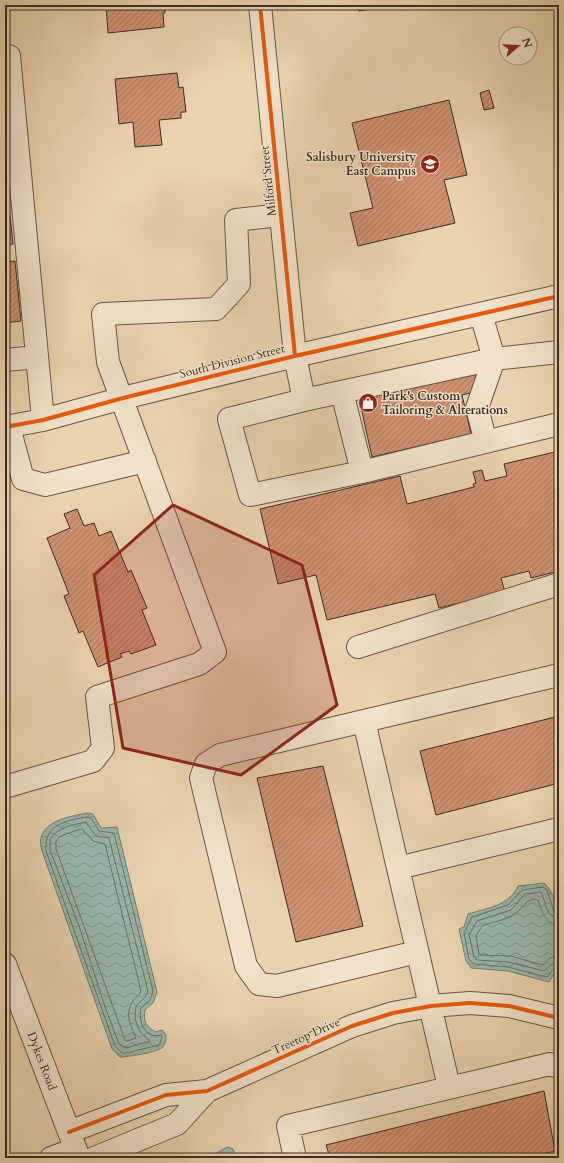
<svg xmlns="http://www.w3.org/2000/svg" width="564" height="1163" font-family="Cardo,serif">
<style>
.water{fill:url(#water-waves);stroke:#738076}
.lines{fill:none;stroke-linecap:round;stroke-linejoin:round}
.shore{stroke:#6a7268;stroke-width:1}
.building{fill:url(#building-hatch);stroke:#3c2d24}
.minor-casing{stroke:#685747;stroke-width:24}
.minor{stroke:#f1e3cb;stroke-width:22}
.cycleway-casing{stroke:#f1e3cb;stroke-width:6}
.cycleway{stroke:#e8590c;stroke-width:4}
.marked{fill:#8f2418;fill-opacity:0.2;stroke:#8f2418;stroke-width:3;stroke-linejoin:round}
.labels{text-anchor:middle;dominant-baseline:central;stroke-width:3;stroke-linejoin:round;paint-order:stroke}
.poi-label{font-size:12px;font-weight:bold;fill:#3c2d24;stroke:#f1e3cb;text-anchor:end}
.street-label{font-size:12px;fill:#3c2d24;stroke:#f1e3cb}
</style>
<defs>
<pattern id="water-waves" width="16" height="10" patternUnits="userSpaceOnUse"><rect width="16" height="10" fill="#98b8ac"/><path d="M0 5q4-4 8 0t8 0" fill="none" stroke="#7d968c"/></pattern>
<pattern id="building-hatch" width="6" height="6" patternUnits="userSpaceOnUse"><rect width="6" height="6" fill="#d19272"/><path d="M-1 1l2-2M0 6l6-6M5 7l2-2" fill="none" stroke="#ab785d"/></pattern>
</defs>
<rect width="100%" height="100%" fill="#ead4af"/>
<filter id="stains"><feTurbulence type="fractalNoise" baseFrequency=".005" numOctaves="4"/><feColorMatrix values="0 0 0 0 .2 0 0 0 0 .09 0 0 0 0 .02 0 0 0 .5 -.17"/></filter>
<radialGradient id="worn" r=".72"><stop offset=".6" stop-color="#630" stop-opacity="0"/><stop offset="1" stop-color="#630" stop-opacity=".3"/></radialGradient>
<path class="water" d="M87 813 93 814 101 828 117 827 157 992 153 1003 145 1010C143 1021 146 1027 156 1032L162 1030 166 1035C166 1039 166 1043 163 1047 158 1052 128 1057 120 1057L112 1049 42 851C41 847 40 842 41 838 45 820 72 816 87 813Z
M544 883C564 900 559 946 559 970L556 971 549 982 508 971 471 968 466 961 459 929 464 927 468 914C487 908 509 906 518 886Z
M228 1147 233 1149 236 1158H206Z"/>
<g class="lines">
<path class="shore" d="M87 817 91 818 99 831 114 833 153 991 150 1000 141 1008C138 1021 144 1039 161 1035L162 1037 159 1045 126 1053H122L115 1046 46 851C44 824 65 821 87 817Z
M86 822 96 836 109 838 148 991 145 997 136 1006 135 1019 140 1032 150 1041 126 1048 119 1044 105 1007 79 926 50 850V840C57 827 73 825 86 822Z
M82 829 93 841 105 844 141 991C139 996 135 997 133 1001 124 1013 131 1027 136 1038L127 1041 125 1040 56 849V841L61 836Z
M559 914 554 912 547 890 543 887 522 890 508 905 472 917 464 933 469 959 474 964 508 967 547 977 554 968 559 967
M559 919C546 918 546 902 541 892L525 894 511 910 477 921 469 935 474 957 477 960 509 962 544 971 552 964 559 962
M559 925C544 924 542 911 538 900 528 896 523 908 515 914 506 920 492 922 482 926L476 936 479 954 481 955 511 956 542 965 550 958 559 956"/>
</g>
<path class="building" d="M106 5H165V13H163L164 27 108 33Z
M359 5H408V6L393 7V5L359 11Z
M177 73 179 88 183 87 186 112H181V118L159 120 162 145 135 147 133 122 119 124 115 79Z
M489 90 494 108 484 110 480 93Z
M449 100 467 175 444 180 455 223 358 246 350 213 373 208 352 123Z
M10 215 13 244 5 245V216Z
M15 261 21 321 5 323V262Z
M474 371 479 391 462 395 471 434 372 457 359 398Z
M559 451V571L531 578 529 571 501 578 505 592 439 608 435 594 327 620 316 575 278 584 260 509 400 476 407 504 474 487 473 484 476 483 473 472 482 470 485 481 507 476 504 464Z
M77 509 84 526 94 523 99 536 111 531 128 572 131 570 147 608 142 610 156 645 131 654 129 651 120 654 122 657 98 667 83 631 79 633 64 596 69 594 47 538 70 528 64 514Z
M559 716V783L436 815 420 751Z
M323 766 363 926 296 942 257 778Z
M544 1091 555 1151 527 1158H330L326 1145Z"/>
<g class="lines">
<g class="minor-casing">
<path id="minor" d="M260 5 295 356 304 400 494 359
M9 56 43 420
M481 314 494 359 559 352
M5 360 37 357
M342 392 362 472
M304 400 229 419 250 495 362 472 559 424
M5 427 43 420 123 398 295 356 559 296
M9 427 23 479 45 485 145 461
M486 442 477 408 494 359
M358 647 559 584
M559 675 364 721 398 868 559 829
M364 721 220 755 206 764 201 778 246 966 259 984 277 986 417 952
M5 787 93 761 103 748 97 697 199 664 215 652 108 362 103 314 216 309 239 284 236 220 281 215
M398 868 449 1087
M5 964 79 1158
M69 1132 166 1095 207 1091 352 1026 393 1013 431 1006 470 1003 509 1006 559 1018
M51 1158 75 1149
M94 1158 177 1124 207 1091
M295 1158 288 1126 550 1064 559 1067"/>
</g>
<use href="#minor" class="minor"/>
<g class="cycleway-casing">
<path id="cycleway" d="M260 5 295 356
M5 427 43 420 123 398 295 356 559 296
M69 1132 166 1095 207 1091 352 1026 393 1013 431 1006 470 1003 509 1006 559 1018"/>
</g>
<use href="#cycleway" class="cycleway"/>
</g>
<path class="marked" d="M173 505 302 565 337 705 241 775 123 748 94 575Z"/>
<defs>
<g id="university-disc" transform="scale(1)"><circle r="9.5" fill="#8f2418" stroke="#f1e3cb"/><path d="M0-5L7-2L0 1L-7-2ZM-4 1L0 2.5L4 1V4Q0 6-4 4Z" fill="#fff"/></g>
<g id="shop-disc" transform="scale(1)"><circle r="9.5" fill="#8f2418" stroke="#f1e3cb"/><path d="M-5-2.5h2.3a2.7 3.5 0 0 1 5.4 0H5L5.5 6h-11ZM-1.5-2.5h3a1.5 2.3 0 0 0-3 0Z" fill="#fff"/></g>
</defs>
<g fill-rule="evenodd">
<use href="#university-disc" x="430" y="164"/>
<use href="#shop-disc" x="368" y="403"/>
</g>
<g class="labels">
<g class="poi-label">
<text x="416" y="157">Salisbury University<tspan x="416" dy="14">East Campus</tspan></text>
<text x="382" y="396" text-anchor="start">Park's Custom<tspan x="382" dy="14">Tailoring &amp; Alterations</tspan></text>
</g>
<g class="street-label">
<text transform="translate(268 181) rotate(-96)">Milford Street</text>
<text transform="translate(232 361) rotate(-14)">South Division Street</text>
<text transform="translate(306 1036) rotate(-24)">Treetop Drive</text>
<text transform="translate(42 1061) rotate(69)">Dykes Road</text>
</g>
</g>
<rect width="564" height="1163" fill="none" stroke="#ead4af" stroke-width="20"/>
<rect x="6" y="6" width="552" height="1151" fill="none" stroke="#3c2d24" stroke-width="2"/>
<rect x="10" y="10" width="544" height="1143" fill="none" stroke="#3c2d24"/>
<g transform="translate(518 46) rotate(71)"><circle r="19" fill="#f1e3cb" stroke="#a99a88"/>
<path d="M0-3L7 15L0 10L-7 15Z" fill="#8f2418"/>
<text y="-6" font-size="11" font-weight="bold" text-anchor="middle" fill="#3c2d24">N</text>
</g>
<rect width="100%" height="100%" filter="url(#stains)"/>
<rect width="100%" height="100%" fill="url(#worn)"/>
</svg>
